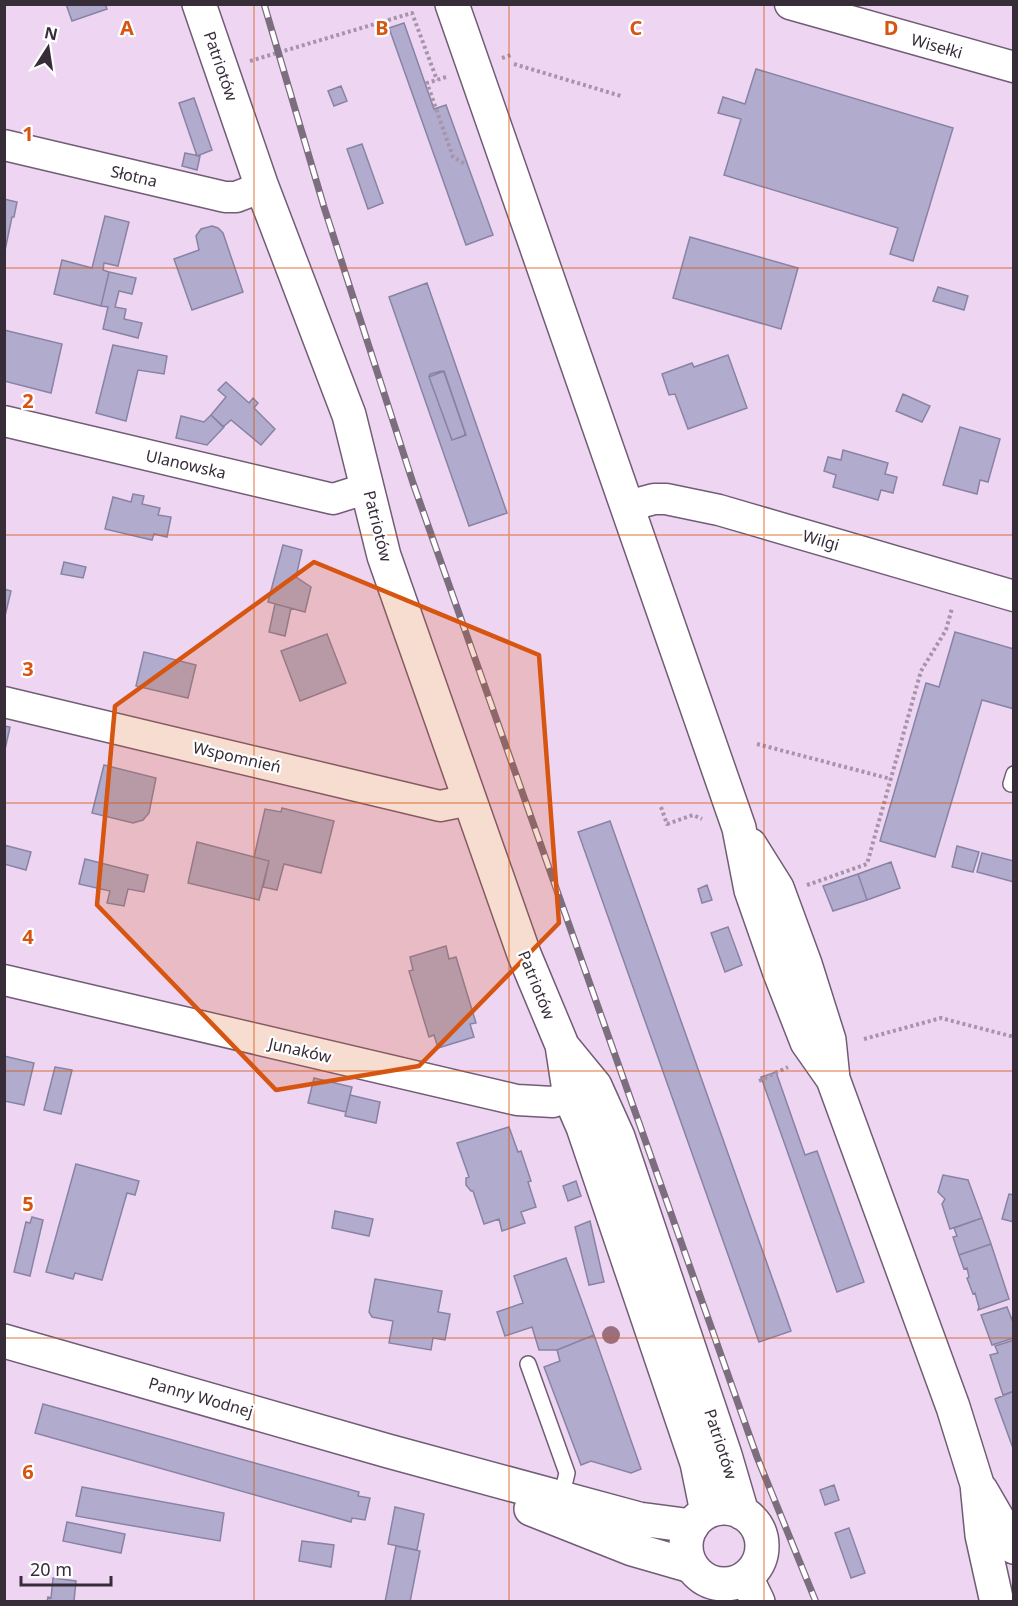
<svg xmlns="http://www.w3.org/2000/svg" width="1018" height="1606" font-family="'Noto Sans',sans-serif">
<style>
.building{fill:#b1acce;stroke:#8883a3;stroke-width:1.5}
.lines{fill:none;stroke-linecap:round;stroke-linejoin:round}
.service-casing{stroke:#715c75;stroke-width:18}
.minor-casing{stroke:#715c75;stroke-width:33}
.tertiary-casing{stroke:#715c75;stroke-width:36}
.secondary-casing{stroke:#715c75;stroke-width:36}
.path{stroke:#a694aa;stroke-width:4;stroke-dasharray:3 3;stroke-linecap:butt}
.service{stroke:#fff;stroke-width:15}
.minor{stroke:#fff;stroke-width:30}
.tertiary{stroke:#fff;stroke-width:33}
.secondary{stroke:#fff;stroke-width:33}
.rail-casing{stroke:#7c6d7f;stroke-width:7}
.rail{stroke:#fff;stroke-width:4.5;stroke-dasharray:14;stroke-linecap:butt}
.tree{fill:#9a7080}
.marked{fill:#d65510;fill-opacity:0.2;stroke:#d65510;stroke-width:4.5;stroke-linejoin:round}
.grid{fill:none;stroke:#d65510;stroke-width:1.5;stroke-opacity:0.55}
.labels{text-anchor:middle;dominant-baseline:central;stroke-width:4.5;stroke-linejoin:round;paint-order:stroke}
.street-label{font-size:16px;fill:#362d38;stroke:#fff}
.grid-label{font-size:20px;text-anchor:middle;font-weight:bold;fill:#d65510;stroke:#fff;stroke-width:4.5;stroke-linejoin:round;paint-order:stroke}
</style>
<rect width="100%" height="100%" fill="#eed6f3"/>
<path class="building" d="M66 4H105L107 9 72 21Z
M404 23 434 109 446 105 493 235 466 245 389 28Z
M756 69 953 128 913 261 890 254 898 228 724 175 741 119 718 113 723 97 745 104Z
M341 86 347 101 334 106 328 91Z
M194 98 212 150 197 156 179 103Z
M362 144 383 203 368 209 347 149Z
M185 153 200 156 197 170 182 166Z
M4 199 17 202 14 217H12L4 255Z
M105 216 129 222 118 266 104 263 103 270 109 272 101 306 54 294 62 260 92 268Z
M212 226 218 228 223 233 243 292 192 310 174 259 199 250 196 236 201 229Z
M690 237 798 268 781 329 673 298Z
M109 272 136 278 132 294 119 291 115 307 126 309 124 319 142 323 138 338 103 329 108 307 101 306Z
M427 283 507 513 469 526 389 297Z
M938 287 968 296 964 310 933 301Z
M4 330 62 344 51 393 4 381Z
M113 345 167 356 164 374 138 370 126 421 96 413Z
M728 355 747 408 688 429 675 394 669 395 662 374 692 363 694 367Z
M441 371 444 372 465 433 464 436 452 440 429 377 430 374Z
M444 371 466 435 452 440 429 377Z
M226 382 249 403 253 398 258 403 254 408 275 429 261 445 231 420 223 427 211 415 226 397 218 390Z
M903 394 930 406 922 422 896 411Z
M211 415 224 427 207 445 176 438 181 416 204 422Z
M960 427 1000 439 988 482 980 480 977 494 943 485Z
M843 450 888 463 885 474 897 477 893 493 881 490 878 500 833 487 836 475 824 471 828 457 841 460Z
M133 494 144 496 142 504 160 508 158 515 171 517 167 537 154 534 152 540 105 529 113 497 131 502Z
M283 545 302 550 296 577 311 587 305 612 268 602Z
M64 562 86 567 83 578 61 574Z
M4 589 11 591 4 620Z
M275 604 291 608 285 636 269 632Z
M955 632 1014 649V709L982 700 935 857 880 841 926 683 939 687Z
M327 634 346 683 300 701 281 651Z
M144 652 196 665 188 698 136 686Z
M4 726 10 727 4 754Z
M104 765 156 778 149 813 143 820 133 823 92 813Z
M282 808 334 821 321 873 284 864 277 890 263 887 269 861 254 857 265 809 281 812Z
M610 821 791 1331 759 1342 578 832Z
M197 842 269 861 259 900 188 883Z
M4 845 31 852 26 870 4 864Z
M957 846 979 852 973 872 952 867Z
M982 853 1014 861V882L977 872Z
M85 859 148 875 144 892 128 889 124 906 107 903 110 891 79 884Z
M891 862 900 888 867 900 858 874Z
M858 874 867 900 833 911 823 886Z
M707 885 712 900 702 903 698 889Z
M728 927 742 965 725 972 711 933Z
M446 946 449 959 456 957 476 1023 470 1024 474 1037 438 1048 434 1035 429 1037 409 971 413 970 410 957Z
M4 1056 34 1063 24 1105 4 1101Z
M55 1067 72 1070 61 1114 44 1110Z
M776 1072 805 1155 817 1151 864 1282 837 1292 761 1077Z
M314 1078 352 1087 346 1112 308 1103Z
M350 1095 380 1102 376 1123 345 1116Z
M509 1127 518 1152 521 1151 531 1181 528 1182 536 1207 521 1212 525 1223 502 1231 499 1219 484 1224 473 1191H471L466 1185V1178L469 1177 457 1143Z
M76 1164 139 1181 135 1195 127 1193 102 1280 75 1273 73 1279 46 1272Z
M943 1175 968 1180 982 1218 950 1229 942 1204 945 1199 938 1192Z
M576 1181 581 1196 568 1201 563 1186Z
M1009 1194 1014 1195V1222L1002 1219Z
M335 1211 373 1219 369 1236 332 1228Z
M32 1217 43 1220 30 1276 14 1272 26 1222 30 1223Z
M982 1218 991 1244 959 1255 953 1237 957 1236 954 1228Z
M590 1221 604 1282 589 1285 575 1227Z
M991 1244 1009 1299 978 1310 979 1307 975 1293 973 1294 967 1278 969 1277 967 1268 964 1269 959 1255Z
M566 1258 594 1335 557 1350H539L532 1327 505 1336 497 1312 523 1303 514 1276Z
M375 1279 442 1291 438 1312 450 1314 445 1340 433 1338 431 1350 389 1343 393 1321 372 1317 369 1312Z
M1007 1307 1014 1325V1338L992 1345 981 1315Z
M594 1335 641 1469 631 1473 591 1461 581 1465 544 1367 560 1361 557 1350Z
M1014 1340V1391L1003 1395 990 1355 998 1353 995 1346Z
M1014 1391V1451L995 1399Z
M43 1404 359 1492 358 1496 370 1498 365 1520 352 1518 351 1522 35 1433Z
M834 1485 839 1500 825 1505 820 1490Z
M82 1487 224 1513 220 1541 76 1516Z
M395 1507 424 1514 417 1550 388 1544Z
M67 1522 125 1534 121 1553 63 1541Z
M849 1528 865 1573 851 1578 835 1533Z
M302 1541 334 1545 331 1567 299 1561Z
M396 1546 420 1551 410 1602H385Z
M53 1578 76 1581 74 1601 80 1602H47L48 1597 51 1598Z"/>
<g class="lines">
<g class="service-casing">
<path id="service" d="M1011 784 1014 774
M528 1364 567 1473 561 1498"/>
</g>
<g class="minor-casing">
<path id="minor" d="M790 4 1014 67
M4 145 225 197H236L262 187
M4 421 333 499 368 488
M628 506 654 499H666L719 510 1014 596
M4 702 440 806 470 800
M4 980 517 1100 553 1102 591 1088"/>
</g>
<g class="tertiary-casing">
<path id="tertiary" d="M4 1341 388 1451 639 1519 692 1526
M531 1509 632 1549 691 1566"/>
</g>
<g class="secondary-casing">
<path id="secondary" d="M199 4 262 187 349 415 384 556 524 954 562 1045 570 1097 583 1127 697 1463 707 1512
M452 4 739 828 751 890 780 973 807 1042 833 1079
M750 845 777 888 805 964 829 1040 833 1079 953 1407 977 1484 982 1535 996 1598
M563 1047 595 1086 618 1137 725 1455 742 1513
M981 1490 1014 1547
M686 1546a38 38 0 1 1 76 0a38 38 0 1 1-76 0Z
M746 1577 758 1602"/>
</g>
<path class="path" d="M502 58 511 55
M250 61 412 13 437 80
M514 64 621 96
M446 77 427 83 453 157 465 164
M757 744 891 779
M661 807 667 824 693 815 702 819
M807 885 867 864 921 671 946 630 952 608
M864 1039 941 1018 1014 1037
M759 1081 788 1067"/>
<use href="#service" class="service"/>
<use href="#minor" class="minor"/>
<use href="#tertiary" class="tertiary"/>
<use href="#secondary" class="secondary"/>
<g class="rail-casing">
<path id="rail" d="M264 4 324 207 413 483 757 1457 816 1602"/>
</g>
<use href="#rail" class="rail"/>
</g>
<circle class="tree" cx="611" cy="1335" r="9"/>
<path class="marked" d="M314 562 539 655 559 923 419 1066 276 1090 97 905 115 706Z"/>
<path class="grid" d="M254 4V1602M509 4V1602M764 4V1602M4 268H1014M4 535H1014M4 803H1014M4 1071H1014M4 1338H1014"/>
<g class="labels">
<g class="street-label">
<text transform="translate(937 46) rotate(16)">Wisełki</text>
<text transform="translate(221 66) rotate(71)">Patriotów</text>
<text transform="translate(134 176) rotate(13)">Słotna</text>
<text transform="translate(186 464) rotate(13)">Ulanowska</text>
<text transform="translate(378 526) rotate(76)">Patriotów</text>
<text transform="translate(821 540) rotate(16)">Wilgi</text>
<text transform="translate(237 757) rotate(13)">Wspomnień</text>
<text transform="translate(537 985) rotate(68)">Patriotów</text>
<text transform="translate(300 1050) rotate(13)">Junaków</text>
<text transform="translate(201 1397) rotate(16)">Panny Wodnej</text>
<text transform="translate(721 1444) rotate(72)">Patriotów</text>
</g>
</g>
<g class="grid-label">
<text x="127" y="35">A</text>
<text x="382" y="35">B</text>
<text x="636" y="35">C</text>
<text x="891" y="35">D</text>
<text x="28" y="141">1</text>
<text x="28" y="408">2</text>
<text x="28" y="676">3</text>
<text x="28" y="944">4</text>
<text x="28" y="1211">5</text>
<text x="28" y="1479">6</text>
</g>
<rect width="1018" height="1606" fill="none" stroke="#362d38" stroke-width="12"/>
<g transform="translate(48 48) rotate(12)" stroke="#ffffff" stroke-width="4.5" paint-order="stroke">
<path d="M0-4.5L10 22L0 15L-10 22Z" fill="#362d38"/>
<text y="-9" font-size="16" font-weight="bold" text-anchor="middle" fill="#362d38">N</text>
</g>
<path d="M21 1576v9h90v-9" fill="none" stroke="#362d38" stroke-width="3"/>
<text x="30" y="1576" font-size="18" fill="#362d38" stroke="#ffffff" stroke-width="4.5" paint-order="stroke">20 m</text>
</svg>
